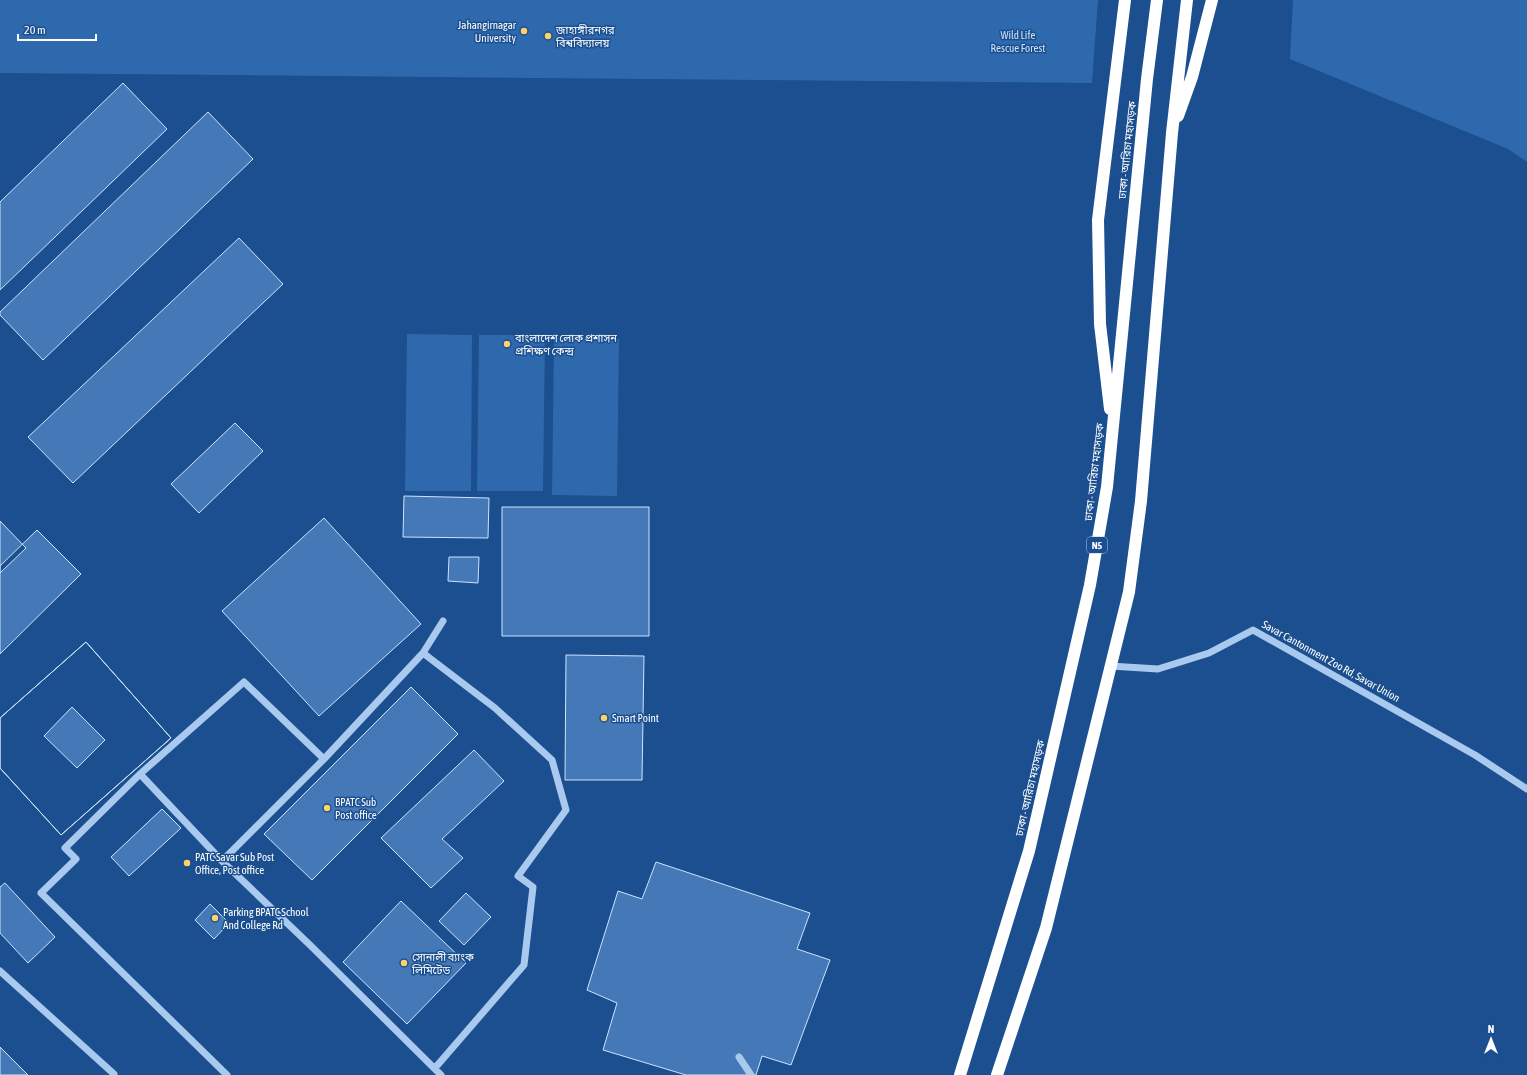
<svg xmlns="http://www.w3.org/2000/svg" width="1527" height="1075" font-family="'Asap Condensed','Noto Sans Bengali',sans-serif">
<style>
.green{fill:#2e69ad}
.building{fill:#4478b7;stroke:#cfe3fa;fill-rule:evenodd}
.lines{fill:none;stroke-linecap:round;stroke-linejoin:round}
.minor{stroke:#a9c9ee;stroke-width:7}
.highway{stroke:#fff;stroke-width:12}
.poi-dot{fill:#ffd166;stroke:#1b4f8f;stroke-width:1.5}
.labels{text-anchor:middle;dominant-baseline:central;stroke-width:3;stroke-linejoin:round;paint-order:stroke}
.shield{fill:#1b4f8f;stroke:#bbcadd;stroke-width:1}
.shield-label{font-size:10px;font-weight:bold;fill:#fff}
.poi-label{font-size:11px;fill:#fff;stroke:#1b4f8f;text-anchor:start}
.park-label{font-size:11px;fill:#cfe3fa;stroke:#1b4f8f}
.street-label{font-size:11px;fill:#fff;stroke:#1b4f8f}
</style>
<rect width="100%" height="100%" fill="#1b4f8f"/>
<path class="green" d="M0 0H1098L1092 83 0 73Z
M1293 0H1527V162L1508 149 1290 59Z
M407 334 472 335 471 491H405Z
M479 335H545L543 491H477Z
M554 338 619 339 617 496 552 495Z"/>
<path class="building" d="M123 83 167 129 0 290V202Z
M208 112 253 159 43 360 0 315V312Z
M239 238 283 284 73 483 28 437Z
M235 423 263 451 199 513 171 484Z
M404 496 489 498 488 538 403 537Z
M502 507H649V636H502Z
M324 518 421 624 319 716 222 611Z
M0 521 26 548 0 573Z
M37 530 81 574 0 654V566Z
M449 557H479L478 583 448 581Z
M86 642 171 738 61 835 0 768V718ZM72 707 105 740 77 768 44 736Z
M86 642 171 738 61 835 0 768V718Z
M566 655 644 656 642 780H565Z
M411 687 458 734 312 880 264 834Z
M474 750 504 781 442 839 463 858 431 888 381 838Z
M162 809 181 828 129 876 111 857Z
M656 862 810 913 797 949 830 960 791 1065 762 1056 756 1075H686L603 1050 617 1003 587 990 618 891 642 899Z
M5 883 55 937 28 963 0 933V887Z
M466 893 491 917 464 945 439 921Z
M401 901 466 963 407 1024 343 962Z
M210 904 229 923 214 939 195 920Z
M0 1047 28 1075H0Z"/>
<g class="lines">
<path class="minor" d="M1110 666 1158 669 1209 653 1253 630 1475 755 1527 789
M324 759 423 653
M140 774 65 848 76 859 41 893 227 1075
M222 861 324 759 244 682 140 774 222 861 310 945 441 1075
M0 971 114 1074
M739 1057 751 1075
M435 1068 524 965 533 887 518 876 566 810 552 760 495 708 423 653 443 621"/>
<path class="highway" d="M1178 116 1192 77 1212 0
M1110 409 1100 324 1098 220 1125 0
M960 1075 1029 851 1090 585 1107 487 1147 79 1157 0
M997 1075 1046 928 1129 592 1141 501 1172 133 1187 0"/>
</g>
<g class="poi-dot">
<circle cx="524" cy="31" r="4"/>
<circle cx="548" cy="36" r="4"/>
<circle cx="507" cy="344" r="4"/>
<circle cx="604" cy="718" r="4"/>
<circle cx="327" cy="808" r="4"/>
<circle cx="187" cy="863" r="4"/>
<circle cx="215" cy="918" r="4"/>
<circle cx="404" cy="963" r="4"/>
</g>
<g class="labels">
<rect class="shield" x="1087" y="537" width="20" height="16" rx="3"/>
<g class="shield-label">
<text x="1097" y="545">N5</text>
</g>
<g class="poi-label">
<text x="516" y="25" text-anchor="end">Jahangirnagar<tspan x="516" dy="13">University</tspan></text>
<text x="556" y="30">জাহাঙ্গীরনগর<tspan x="556" dy="13">বিশ্ববিদ্যালয়</tspan></text>
<text x="515" y="338">বাংলাদেশ লোক প্রশাসন<tspan x="515" dy="13">প্রশিক্ষণ কেন্দ্র</tspan></text>
<text x="612" y="718">Smart Point</text>
<text x="335" y="802">BPATC Sub<tspan x="335" dy="13">Post office</tspan></text>
<text x="195" y="857">PATC Savar Sub Post<tspan x="195" dy="13">Office, Post office</tspan></text>
<text x="223" y="912">Parking BPATC School<tspan x="223" dy="13">And College Rd</tspan></text>
<text x="412" y="957">সোনালী ব্যাংক<tspan x="412" dy="13">লিমিটেড</tspan></text>
</g>
<g class="park-label">
<text x="1018" y="35">Wild Life<tspan x="1018" dy="13">Rescue Forest</tspan></text>
</g>
<g class="street-label">
<text transform="translate(1127 150) rotate(-84)">ঢাকা - আরিচা মহাসড়ক</text>
<text transform="translate(1094 472) rotate(-83)">ঢাকা - আরিচা মহাসড়ক</text>
<text transform="translate(1331 661) rotate(29)">Savar Cantonment Zoo Rd, Savar Union</text>
<text transform="translate(1030 788) rotate(-77)">ঢাকা - আরিচা মহাসড়ক</text>
</g>
</g>
<g transform="translate(1491 1039)" stroke="#1b4f8f" stroke-width="3" paint-order="stroke">
<path d="M0-3L7 15L0 10L-7 15Z" fill="#ffffff"/>
<text y="-6" font-size="11" font-weight="bold" text-anchor="middle" fill="#ffffff">N</text>
</g>
<path d="M18 34v6h78v-6" fill="none" stroke="#ffffff" stroke-width="2"/>
<text x="24" y="34" font-size="12" fill="#ffffff" stroke="#1b4f8f" stroke-width="3" paint-order="stroke">20 m</text>
</svg>
